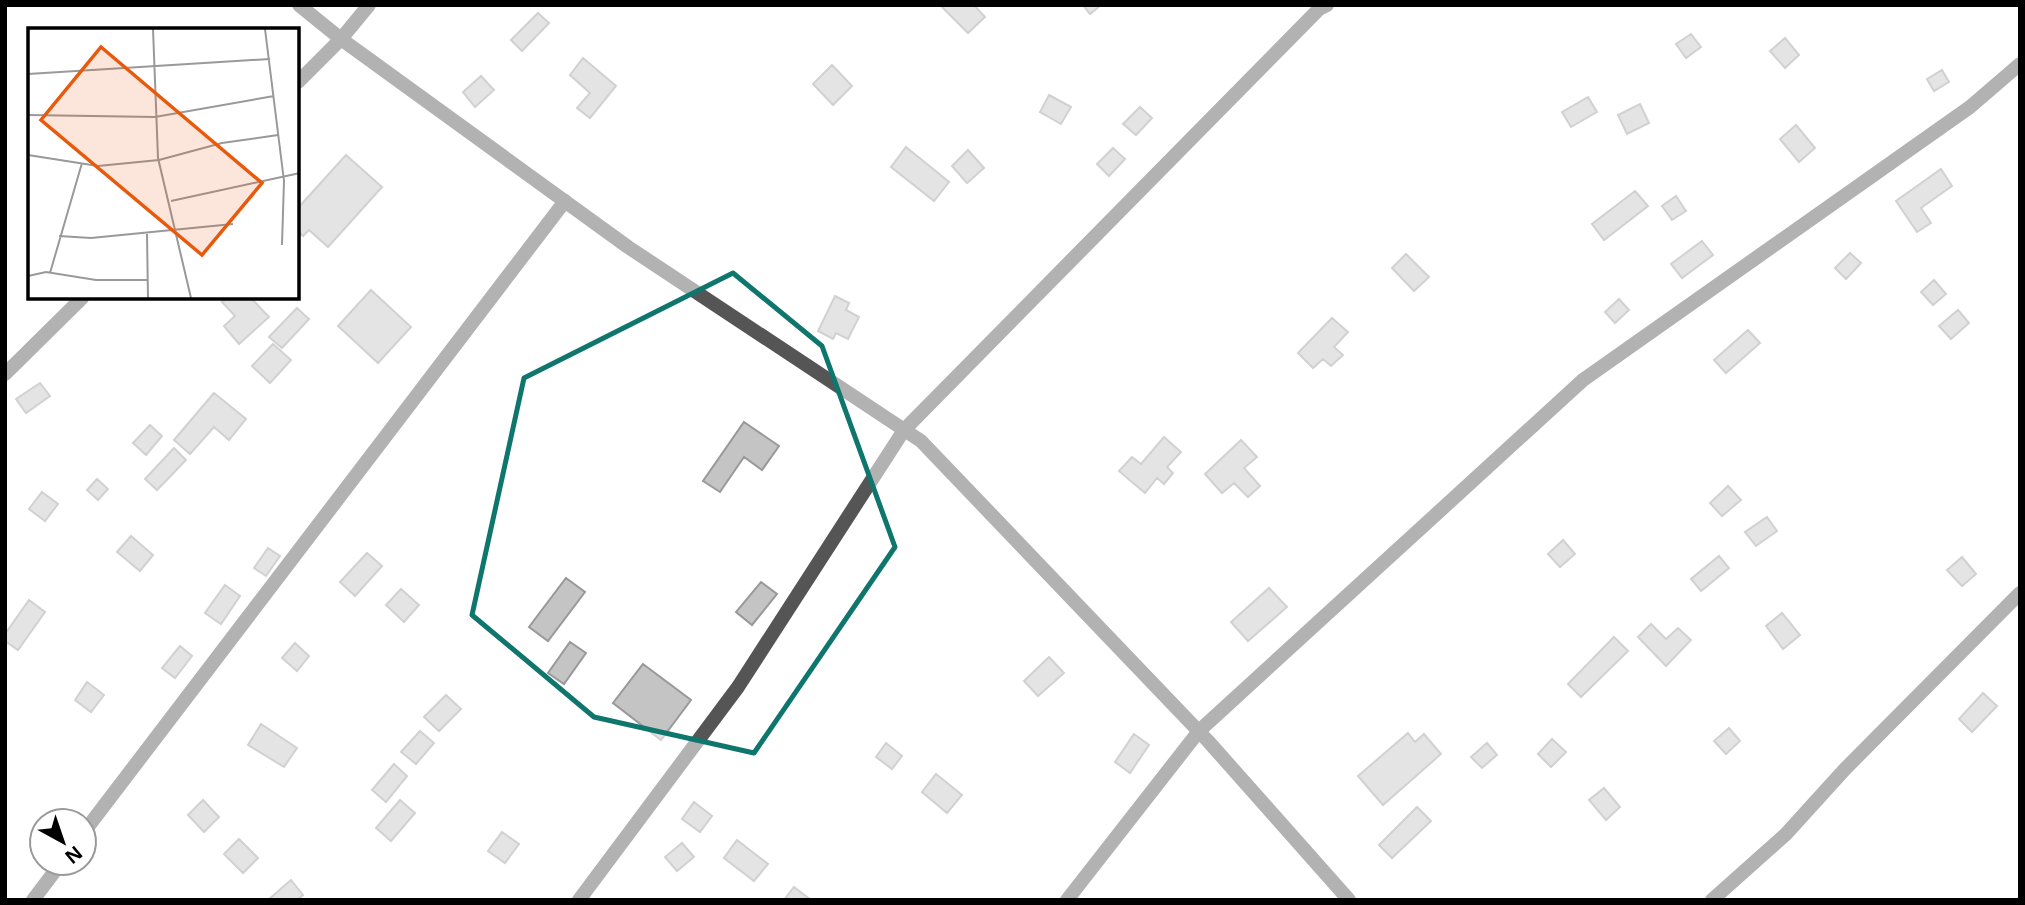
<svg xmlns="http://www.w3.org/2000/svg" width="2025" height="905" font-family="'Noto Sans',sans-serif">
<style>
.building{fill:#c4c4c4;stroke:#999;stroke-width:2}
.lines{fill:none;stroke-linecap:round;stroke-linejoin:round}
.lane{stroke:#555;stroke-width:14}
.street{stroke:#555;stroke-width:14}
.marked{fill:none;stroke:#0f766e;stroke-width:5;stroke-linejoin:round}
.inset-road{fill:none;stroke:#999;stroke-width:2}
.view{fill:#e8590c;fill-opacity:0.15;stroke:#e8590c;stroke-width:3.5}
.inset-edge{fill:none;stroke:#000;stroke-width:3.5}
</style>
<rect width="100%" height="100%" fill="#fff"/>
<path class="building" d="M940 5H974L985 17 968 33Z
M1083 5H1101L1090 14Z
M538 13 549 23 522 51 511 40Z
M1691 34 1701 47 1686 58 1676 44Z
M1785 38 1799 55 1785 68 1770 51Z
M583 58 616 86 590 118 577 108 590 93 570 75Z
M832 65 852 86 833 105 813 84Z
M1942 70 1949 82 1934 91 1927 79Z
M481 76 494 90 475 107 463 92Z
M1049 95 1071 107 1061 124 1040 112Z
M1588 97 1597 112 1571 127 1562 112Z
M1640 104 1649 123 1627 134 1618 115Z
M1140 107 1152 118 1136 135 1123 124Z
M1796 125 1815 148 1799 162 1780 139Z
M906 147 949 182 934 201 891 167Z
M1113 148 1125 159 1109 176 1097 164Z
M968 150 984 168 967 183 952 166Z
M346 155 382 187 328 247 309 230 303 236 298 231V208Z
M1941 169 1952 186 1921 208 1931 223 1917 232 1896 201Z
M1635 191 1648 206 1604 240 1592 224Z
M1676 196 1686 211 1672 220 1662 206Z
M1702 241 1713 255 1682 278 1671 264Z
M1850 253 1861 263 1846 279 1835 268Z
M1406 254 1429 277 1414 291 1392 268Z
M1934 280 1946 294 1933 305 1921 292Z
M371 290 411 327 378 363 338 326Z
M835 296 849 303 846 310 859 317 848 339 836 333 833 339 818 331Z
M228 298H251L269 317 239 344 224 326 235 316 222 302Z
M1619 299 1629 310 1615 323 1605 312Z
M297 308 309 319 282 348 269 337Z
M1958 310 1969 323 1951 339 1939 326Z
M1332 318 1348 332 1334 347 1343 355 1331 366 1323 359 1313 368 1298 353Z
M1748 330 1760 343 1726 373 1714 360Z
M273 344 291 360 270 383 252 366Z
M40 383 50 396 26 413 16 399Z
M214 393 246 419 229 440 214 427 190 454 174 440Z
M744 422 779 446 762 470 744 457 720 492 703 481Z
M150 425 162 436 146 455 133 443Z
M1164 437 1181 452 1167 467 1173 473 1164 484 1157 478 1145 493 1119 471 1132 457 1141 464Z
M1241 440 1257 457 1244 468 1260 486 1248 497 1234 483 1222 493 1205 474Z
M174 448 186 460 157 490 145 479Z
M97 479 108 489 98 500 87 490Z
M1728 486 1741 500 1722 516 1710 503Z
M42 492 58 504 45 521 29 509Z
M1767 517 1777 531 1756 546 1745 532Z
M131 536 153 555 140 571 117 552Z
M1563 540 1575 554 1560 567 1548 554Z
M268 548 280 556 266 576 254 568Z
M367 553 382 566 355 596 340 582Z
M1719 556 1729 568 1701 591 1691 579Z
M1962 557 1976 574 1962 586 1947 570Z
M566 578 585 592 548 641 529 627Z
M761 582 777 594 752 625 736 612Z
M225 585 240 596 221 624 205 613Z
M1269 588 1287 607 1248 641 1231 622Z
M401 589 419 605 404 622 386 605Z
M29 600 45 612 18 650 5 641V634Z
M1782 613 1800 635 1783 649 1766 626Z
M1651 624 1666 639 1678 628 1691 640 1666 666 1638 637Z
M1614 637 1628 651 1581 697 1568 684Z
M570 642 586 653 564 684 548 673Z
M295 643 309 656 297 671 282 658Z
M180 646 192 656 175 678 162 668Z
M1049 657 1064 673 1038 696 1024 681Z
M643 664 691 700 661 740 613 703Z
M87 682 104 695 91 712 75 700Z
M1983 693 1997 706 1972 732 1959 719Z
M446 695 461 709 439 731 424 717Z
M261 724 297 748 284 767 248 745Z
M1729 728 1740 741 1726 754 1714 741Z
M420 731 434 743 416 764 401 752Z
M1408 733 1415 742 1424 734 1441 754 1383 805 1358 776Z
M1134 734 1149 745 1130 773 1115 762Z
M1552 739 1566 752 1551 767 1538 754Z
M886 743 902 756 892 769 876 757Z
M1487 743 1497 755 1482 768 1471 757Z
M394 764 407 776 386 802 372 790Z
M936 774 962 795 947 813 922 792Z
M1604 788 1620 807 1606 820 1589 800Z
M203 800 219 817 204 832 188 815Z
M400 800 415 813 391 841 376 828Z
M694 802 712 816 700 832 682 819Z
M1417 807 1431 821 1392 858 1379 845Z
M502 832 519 844 505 863 488 851Z
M239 839 258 858 243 873 224 854Z
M737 840 768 864 754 881 724 858Z
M682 843 694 857 677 871 665 857Z
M291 880 303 895 297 900H268Z
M794 887 811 900H784Z"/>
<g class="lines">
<path class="lane" d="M299 5 341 39
M298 82 341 39 369 5
M5 374 82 298
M84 832 565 201
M33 900 61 863
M579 900 738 687 904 430 1319 9 1327 5
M1067 900 1199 731 1583 380 1970 107 2020 64
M1712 900 1786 834 1845 769 2020 593"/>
<path class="street" d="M341 39 628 247 921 441 1208 741 1349 900"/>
</g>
<path d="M0 0H2025V905H0ZM733 273 822 346 895 547 754 753 594 717 472 615 524 378Z" fill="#fff" fill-opacity=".55" fill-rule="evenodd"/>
<path class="marked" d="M733 273 822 346 895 547 754 753 594 717 472 615 524 378Z"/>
<g transform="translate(28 28)">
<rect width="271" height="271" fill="#fff"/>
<path class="inset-road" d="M125 1 130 130 163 270M237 1 256 153 254 217M0 46 242 31M0 87 127 89 246 68M0 127 70 138 131 132 194 115 250 107M143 173 272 145M119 206 120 270M31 208 63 210 205 196M22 245 54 135M0 248 18 244 68 252H119"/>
<path class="view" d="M73 19 234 155 174 227 13 92Z"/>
<rect width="271" height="271" class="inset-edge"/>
</g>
<rect width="2025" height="905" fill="none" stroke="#000000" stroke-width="14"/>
<g transform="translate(63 842) rotate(140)"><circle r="33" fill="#ffffff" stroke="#999999" stroke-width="2"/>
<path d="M0-5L12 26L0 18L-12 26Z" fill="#000000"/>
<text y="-10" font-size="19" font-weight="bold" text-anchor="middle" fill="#000000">N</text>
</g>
</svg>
